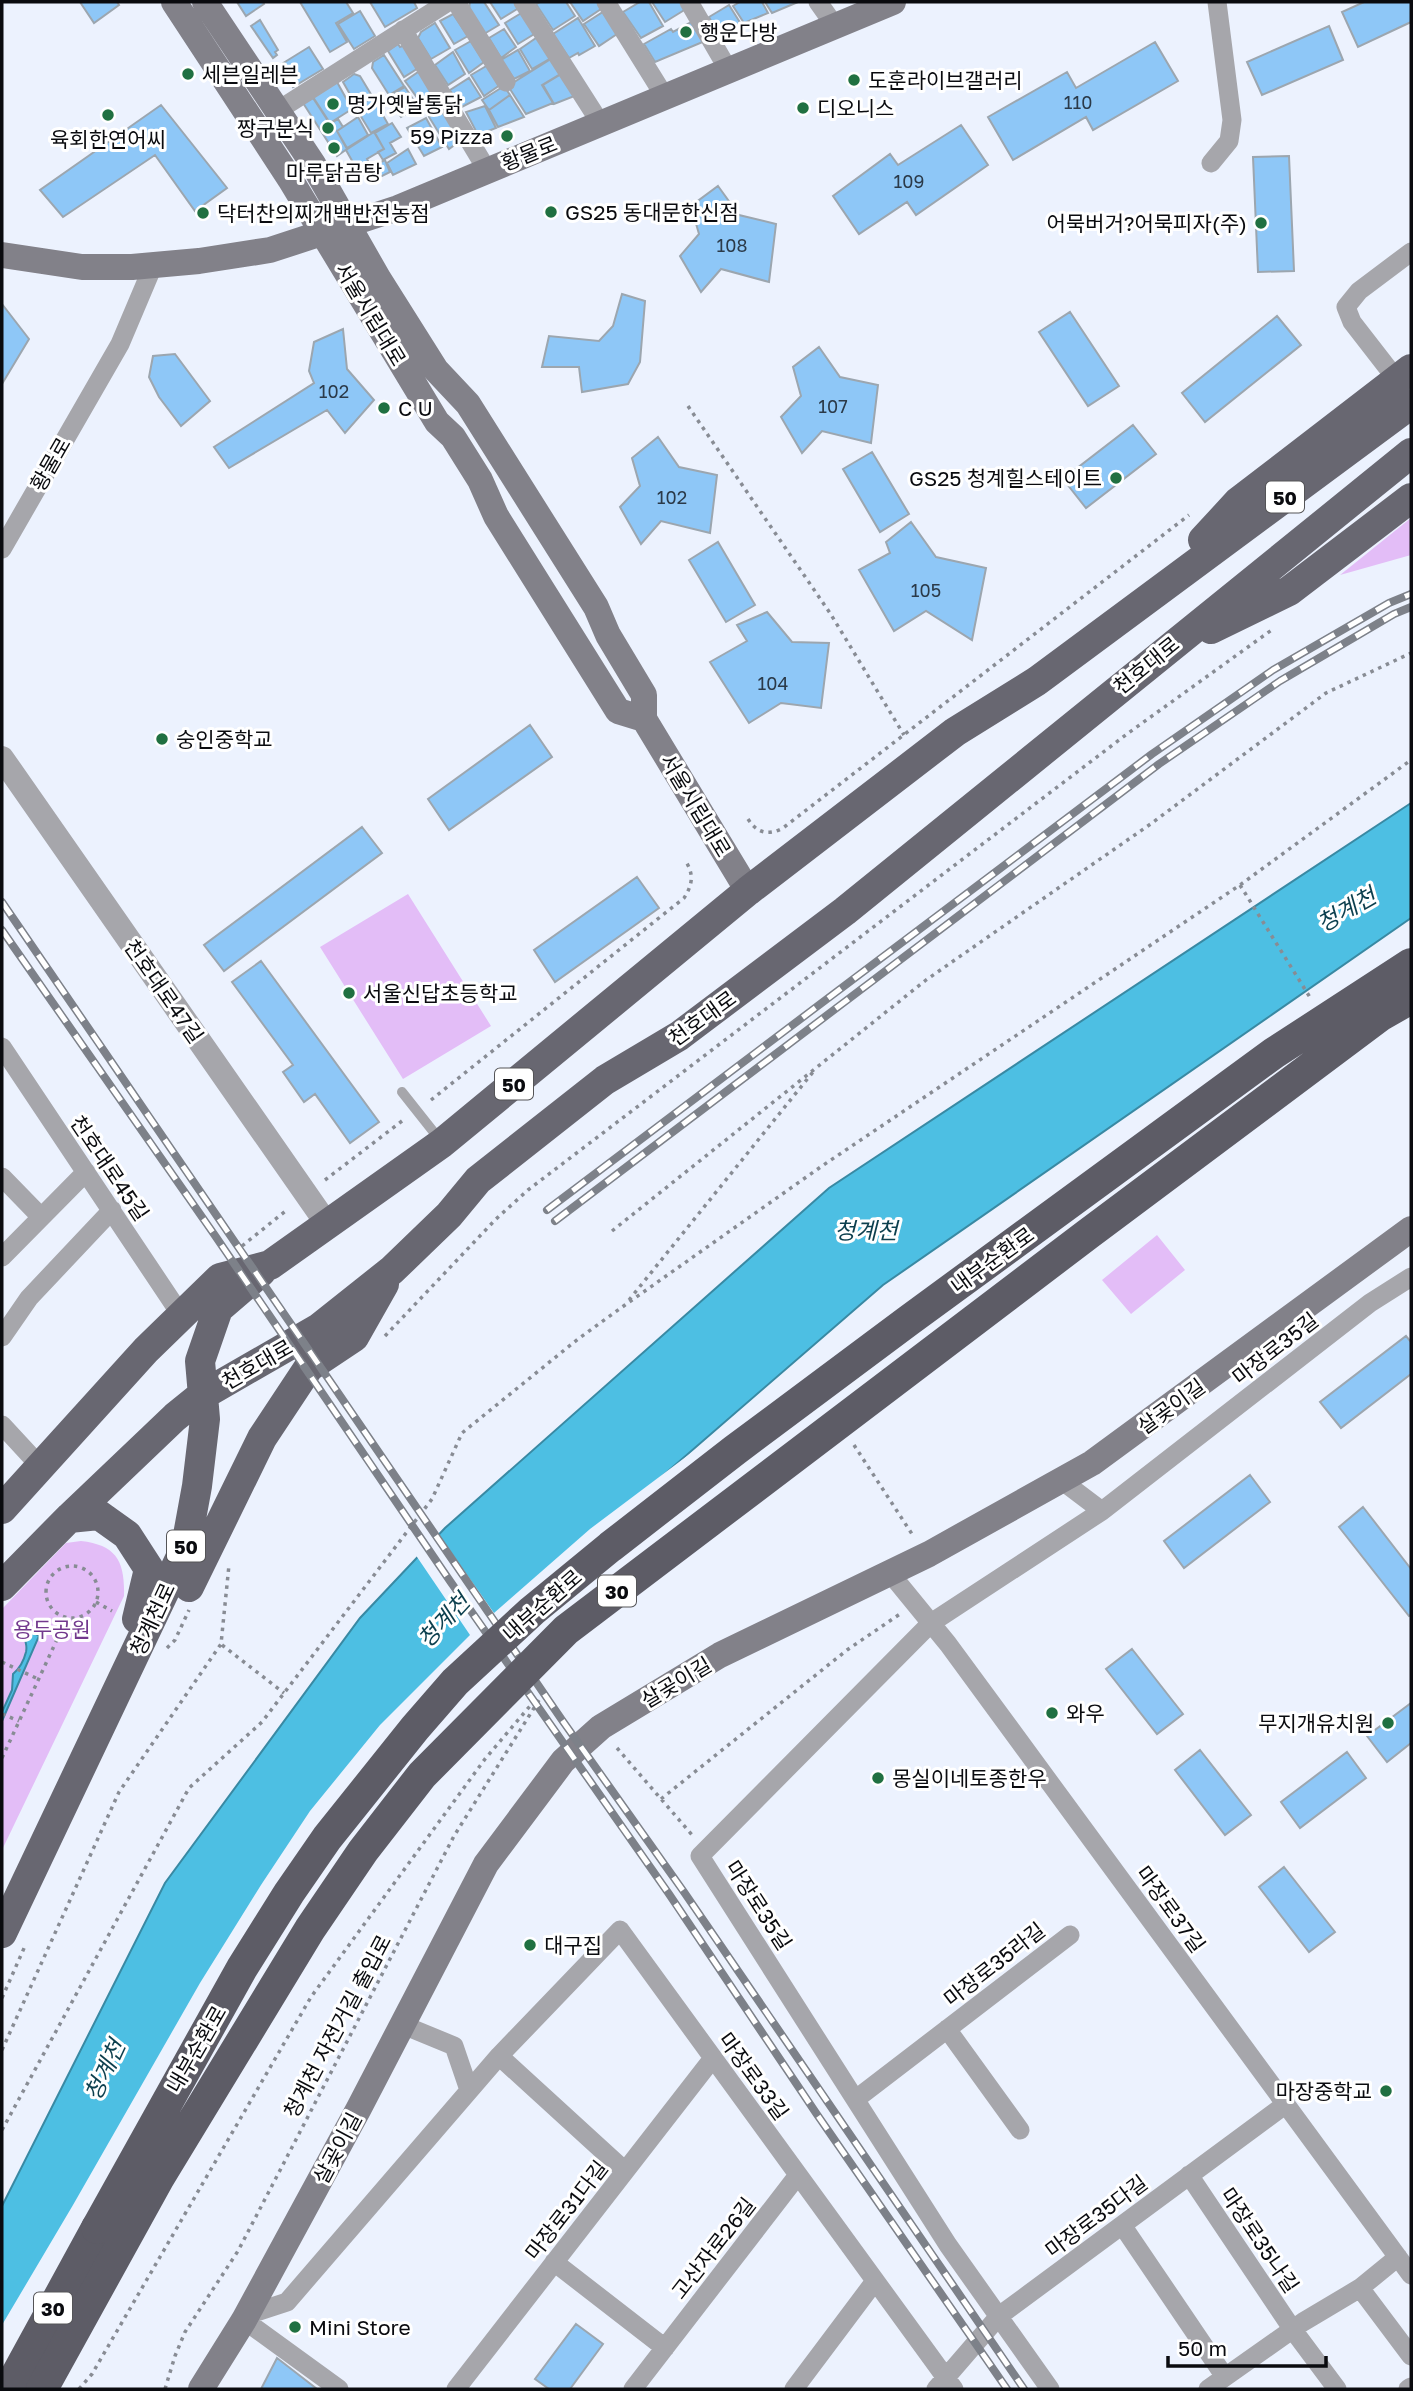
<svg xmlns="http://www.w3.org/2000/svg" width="1413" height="2391" font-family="'Golos Text','Noto Sans KR',sans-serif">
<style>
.green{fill:#e3bdf7}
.water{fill:#4dbfe3;stroke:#3989a3;stroke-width:2}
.pier{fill:#ecf2fe}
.building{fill:#8ec7f7;stroke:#9ca6af;stroke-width:2}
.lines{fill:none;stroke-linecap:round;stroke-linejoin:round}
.path{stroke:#888c94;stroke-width:3.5;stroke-dasharray:3.5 5;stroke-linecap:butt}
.service{stroke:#a6a6ab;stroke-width:10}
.minor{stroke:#a6a6ab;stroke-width:19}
.tertiary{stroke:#a6a6ab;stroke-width:24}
.secondary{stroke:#828189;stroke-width:26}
.primary{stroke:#686771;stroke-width:30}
.trunk{stroke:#5d5c66;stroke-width:32}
.rail-casing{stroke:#7d8189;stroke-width:8}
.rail{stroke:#fff;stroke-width:5;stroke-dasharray:16;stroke-linecap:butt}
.trunk-bridge{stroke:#5d5c66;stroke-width:32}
.poi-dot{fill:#207041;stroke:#fff;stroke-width:2.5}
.labels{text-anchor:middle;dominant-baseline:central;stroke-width:6;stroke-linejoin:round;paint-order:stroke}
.number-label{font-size:18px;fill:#2b3a49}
.shield{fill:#fff;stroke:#545457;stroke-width:2}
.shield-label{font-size:19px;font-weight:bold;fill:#0a0b0f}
.poi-label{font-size:21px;fill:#0a0b0f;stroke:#fff;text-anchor:start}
.street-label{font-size:21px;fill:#0a0b0f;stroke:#fff}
.park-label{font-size:21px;fill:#72388d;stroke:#fff}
.water-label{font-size:23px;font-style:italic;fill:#0c3f4e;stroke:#fff}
</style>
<rect width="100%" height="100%" fill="#ecf2fe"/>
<path class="green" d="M1411 518V555L1340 575Z
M408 894 491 1026 403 1079 320 947Z
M1157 1235 1185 1270 1131 1314 1102 1280Z
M81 1541C117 1545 125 1562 124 1596L2 1850V1609L66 1543Z"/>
<path class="water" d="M1411 803V918L883 1285 473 1640 250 1908 2 2367V2206L165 1883 360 1618 445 1528 829 1188Z
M31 1631 39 1636 2 1721V1712L12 1690 13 1674C19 1669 24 1660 26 1652 28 1643 23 1641 26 1633Z"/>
<path class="pier" d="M711 1438 475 1642 253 1910 5 2368 2 2370V2325L73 2205 200 1983 261 1885 310 1811 380 1725 470 1635 415 1554 437 1532 494 1613 590 1529Z"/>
<path class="building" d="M80 2H117L119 5 94 23Z
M237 2H263L264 4 246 16Z
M300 2H346L353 13 336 23 347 42 330 52Z
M370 2H414L417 8 385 27Z
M470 2H484L499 25 484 34 469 9Z
M490 2H519L522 6 501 19Z
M540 2H566L575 16 553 30 536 4Z
M570 2H601L604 7 583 21Z
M640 2H649L663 26 641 38 623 12Z
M652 2H682L686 9 665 22Z
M740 2H762L768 13 744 23 733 6Z
M765 2H798L772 13Z
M1364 2H1411V22L1358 47 1342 12Z
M729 5 741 24 718 34 709 17Z
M606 10 620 32 599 46 584 24Z
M360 11 375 36 354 49 338 24Z
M523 12 536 33 518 44 505 23Z
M453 14 468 36 454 44 440 21Z
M578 18 595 46 579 55 578 53 569 58 553 34Z
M260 20 278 50 275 52 277 55 273 58 251 26Z
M693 21 705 41 655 62 644 44 671 29 673 32Z
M435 23 450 48 431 59 418 38 421 32Z
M1329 26 1343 60 1262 95 1247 62Z
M504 29 516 47 501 58 489 38Z
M539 36 551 58 532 69 520 49Z
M471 41 484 62 469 73 455 50Z
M1155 42 1178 81 1093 130 1086 117 1013 160 988 117 1067 72 1076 88Z
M398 44 400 47 405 45 420 67 404 77 388 51Z
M309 47 323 69 293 87 280 65Z
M518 50 530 71 514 79 501 60Z
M453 52 465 74 448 85 435 65Z
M384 55 404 86 389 95 372 68 373 62Z
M554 57 562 73 542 85 553 103 526 114 508 86Z
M488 65 500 85 484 96 471 75Z
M421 70 434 94 421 103 405 81Z
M563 73 577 95 554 104 543 85Z
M354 74 360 76 372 96 356 105 343 82Z
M469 78 481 97 460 108 450 90Z
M337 82 352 109 330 123 313 97Z
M504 86 510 95 489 110 482 100Z
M405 87 418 107 401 117 388 96Z
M510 95 524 117 498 127 489 110Z
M313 98 330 124 338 119 343 127 337 131 347 149 337 156 303 103Z
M373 98 388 124 371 133 357 110 365 106 364 102Z
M441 102 464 138 449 149 429 117 431 115 428 110Z
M161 105 227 188 195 211 155 155 63 217 40 190Z
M485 106 496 128 478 135 466 112Z
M358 117 368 135 347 148 337 131Z
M426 118 442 147 424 156 407 128Z
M392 123 401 137 390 143 396 153 383 160 378 152 384 149 375 133Z
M961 125 988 165 916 215 907 202 859 234 833 196 890 154 898 165Z
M374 132 384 149 367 159 371 167 385 160 390 172 380 177 359 173 346 150Z
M408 149 416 164 393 175 387 163Z
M1289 156 1294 271 1258 272 1253 157Z
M718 186 739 215 776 224 769 282 721 269 701 292 680 256 699 234 691 206Z
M622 294 645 301 640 362 628 384 582 392 579 367H542L549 336 599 341 613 326Z
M2 304 29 339 2 384Z
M1070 312 1119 386 1088 406 1039 332Z
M1277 316 1301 345 1205 422 1182 393Z
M343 329 347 369 374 400 345 433 327 410 229 468 214 447 314 383 309 371 314 342Z
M819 347 840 377 878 385 871 443 822 431 802 453 781 417 801 396 793 367Z
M175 354 210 401 181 426 159 397 149 377 153 356Z
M1133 425 1156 454 1086 508 1063 479Z
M658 437 679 467 717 475 710 533 661 521 641 544 620 507 640 486 632 458Z
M872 452 909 514 880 532 843 469Z
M911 522 936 557 986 568 972 640 926 611 894 631 859 570 890 553 886 542Z
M718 542 755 605 726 622 689 560Z
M767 612 792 642 829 643 821 708 781 703 749 723 710 662 747 641 737 625Z
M530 725 552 757 449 830 428 799Z
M362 827 382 853 224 971 204 945Z
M637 877 659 908 555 982 534 950Z
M261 961 379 1122 350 1143 315 1094 304 1102 283 1072 293 1065 232 982Z
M1406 1336 1411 1342V1374L1341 1428 1320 1402Z
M1250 1475 1270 1502 1184 1568 1164 1541Z
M1363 1507 1411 1569V1615L1409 1616 1339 1527Z
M1132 1649 1183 1714 1157 1734 1106 1669Z
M1411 1703V1743L1387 1762 1367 1736Z
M1200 1750 1251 1815 1225 1835 1175 1770Z
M1347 1752 1366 1778 1300 1828 1281 1802Z
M1284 1867 1335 1932 1309 1952 1259 1887Z
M576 2324 603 2344 570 2389H549L535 2379Z
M277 2358 317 2389H261Z"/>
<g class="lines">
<path class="path" d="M688 406 830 613 904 735
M748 819C757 833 768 836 783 828L1189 515
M1240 885 1311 999
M431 1100 684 898C693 884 694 874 685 860
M325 1180 402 1121
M612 1231 926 980 1152 823 1326 693 1411 653
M242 1246 288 1209
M629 1300 813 1072
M385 1336 496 1219 528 1190 1127 734 1273 629
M854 1445 912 1534
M46 1592a26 26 0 1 1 52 0a26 26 0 1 1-52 0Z
M96 1602 112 1611
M222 1645 284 1693
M167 1648 175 1640 189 1610
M2 1662 38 1679
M2 1714 19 1721
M617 1748 693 1836
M2 1758 67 1618
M661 1799 847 1650 900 1614
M2 1998 25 1946
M2 2050 119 1792 221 1644 229 1565
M2 2130 189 1788 262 1722 432 1499 462 1433 578 1339 625 1305 822 1166 1240 885 1411 760
M79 2389 92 2374 311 1997 485 1759 530 1706
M165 2389 175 2356 185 2332 238 2251 454 1836 544 1692"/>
<path class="service" d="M402 1092 440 1140"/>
<path class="minor" d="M456 2 506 82
M523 2 601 124
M606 2 665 97
M689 2 729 71
M818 2 835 26
M403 30 487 170
M277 111 448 2
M1211 163 1229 141 1232 120 1217 2
M1397 380 1352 322 1346 307 1359 291 1411 252
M2 549 120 344 153 266
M2 1047 181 1315
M2 1177 41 1217
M2 1257 86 1172
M2 1337 29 1298 112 1210
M2 1425 39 1465
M1061 1480 1102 1511
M890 1573 948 1644 1411 2275
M403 2025 454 2046 469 2090
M947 2029 1020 2130
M499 2056 625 2171
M856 2099 1070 1935
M1189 2175 1293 2330 1337 2389
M1122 2225 1225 2377
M554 2262 665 2348
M1360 2288 1411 2356
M247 2315 287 2302 499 2056 620 1930 954 2389
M244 2320 339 2389
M456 2389 713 2058
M633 2389 798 2175
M794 2389 875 2281
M936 2389 999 2316 1286 2104
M1050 2389 948 2245 700 1856 931 1623 1102 1511 1370 1303 1411 1277
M1208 2389 1303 2322 1360 2288 1398 2257
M1408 2389 1411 2387"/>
<path class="tertiary" d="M2 758 327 1224"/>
<path class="secondary" d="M174 2 290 179 437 422 453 437 480 480 496 516 618 711 644 719
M205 2 313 164 378 278 436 370 468 404 596 607 608 635 644 695V719L748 891
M2 255 82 267H132L199 261 270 250 398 208 893 2
M201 2389 244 2320 358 2110 486 1864 563 1761 601 1727 720 1655 929 1554 1092 1463 1411 1229"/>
<path class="primary" d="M1203 540 1238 502 1411 369
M1211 629 1289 591 1411 498
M2 1509 146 1350 220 1278 270 1265 442 1143 748 891 955 732 1037 681 1411 404
M69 1518 99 1515 127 1535 149 1569 137 1619
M2 1586 69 1518 175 1417 201 1396 319 1328 392 1270 449 1215 478 1180 605 1080 679 1036 845 911 1411 453
M189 1587 262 1438 309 1367 354 1337 384 1284
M2 1933 186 1546 197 1486 205 1419 200 1361 218 1309 261 1272"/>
<path class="trunk" d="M9 2389 97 2228"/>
<g class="rail-casing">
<path id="rail" d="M2 902 562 1720 684 1892 1024 2389
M2 930 216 1237 450 1581 669 1894 816 2113 1007 2389
M547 1210 1152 754 1273 670 1389 603 1411 594
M555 1221 1159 764 1280 681 1394 614 1411 607"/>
</g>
<use href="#rail" class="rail"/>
<path class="trunk-bridge" d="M97 2228 242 1968 289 1893 327 1838 415 1728 455 1682 532 1611 610 1547 735 1450 908 1321 1274 1053 1411 964
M42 2389 158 2179 310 1929 363 1851 422 1775 566 1630 1088 1234 1381 1015 1411 998"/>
</g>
<g class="poi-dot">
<circle cx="686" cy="32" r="7"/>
<circle cx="188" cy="74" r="7"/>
<circle cx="854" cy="80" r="7"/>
<circle cx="333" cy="104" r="7"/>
<circle cx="803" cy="108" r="7"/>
<circle cx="108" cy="115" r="7"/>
<circle cx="328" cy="128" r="7"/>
<circle cx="507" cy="136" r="7"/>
<circle cx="334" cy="148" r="7"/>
<circle cx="551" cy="212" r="7"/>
<circle cx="203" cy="213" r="7"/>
<circle cx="1261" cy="223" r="7"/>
<circle cx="384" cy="408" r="7"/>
<circle cx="1116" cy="478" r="7"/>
<circle cx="162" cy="739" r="7"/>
<circle cx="349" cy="993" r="7"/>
<circle cx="1052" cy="1713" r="7"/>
<circle cx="1388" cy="1723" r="7"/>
<circle cx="878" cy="1778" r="7"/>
<circle cx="530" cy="1945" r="7"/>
<circle cx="1386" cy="2091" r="7"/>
<circle cx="295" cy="2327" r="7"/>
</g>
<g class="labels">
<g class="number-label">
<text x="1078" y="102">110</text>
<text x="909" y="181">109</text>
<text x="732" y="245">108</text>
<text x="334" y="391">102</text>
<text x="833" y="406">107</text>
<text x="672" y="497">102</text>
<text x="926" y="590">105</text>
<text x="773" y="683">104</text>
</g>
<g class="shield">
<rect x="1266" y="481.5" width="38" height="31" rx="5"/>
<rect x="495" y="1068.5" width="38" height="31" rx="5"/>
<rect x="167" y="1530.5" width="38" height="31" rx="5"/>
<rect x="598" y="1575.5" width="38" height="31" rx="5"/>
<rect x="34" y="2292.5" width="38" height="31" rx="5"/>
</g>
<g class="shield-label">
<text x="1285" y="497">50</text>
<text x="514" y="1084">50</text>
<text x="186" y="1546">50</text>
<text x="617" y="1591">30</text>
<text x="53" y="2308">30</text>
</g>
<g class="poi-label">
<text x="700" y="32">행운다방</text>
<text x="202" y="74">세븐일레븐</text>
<text x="868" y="80">도훈라이브갤러리</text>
<text x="347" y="104">명가옛날통닭</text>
<text x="817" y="108">디오니스</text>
<text x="314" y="128" text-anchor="end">짱구분식</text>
<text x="493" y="136" text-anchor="end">59 Pizza</text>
<text x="108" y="139" text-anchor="middle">육회한연어씨</text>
<text x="334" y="172" text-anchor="middle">마루닭곰탕</text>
<text x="565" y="212">GS25 동대문한신점</text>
<text x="217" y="213">닥터찬의찌개백반전농점</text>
<text x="1247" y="223" text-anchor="end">어묵버거?어묵피자(주)</text>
<text x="398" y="408">C U</text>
<text x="1102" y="478" text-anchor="end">GS25 청계힐스테이트</text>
<text x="176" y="739">숭인중학교</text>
<text x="363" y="993">서울신답초등학교</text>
<text x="1066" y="1713">와우</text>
<text x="1374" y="1723" text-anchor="end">무지개유치원</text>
<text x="892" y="1778">몽실이네토종한우</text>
<text x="544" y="1945">대구집</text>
<text x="1372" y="2091" text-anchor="end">마장중학교</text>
<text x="309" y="2327">Mini Store</text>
</g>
<g class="street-label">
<text transform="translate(529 153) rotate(-22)">황물로</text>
<text transform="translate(371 314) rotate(59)">서울시립대로</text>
<text transform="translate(50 464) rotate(-60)">황물로</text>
<text transform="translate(1146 665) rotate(-39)">천호대로</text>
<text transform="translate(696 805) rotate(59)">서울시립대로</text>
<text transform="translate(164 991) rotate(55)">천호대로47길</text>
<text transform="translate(702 1018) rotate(-36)">천호대로</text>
<text transform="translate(110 1168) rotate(56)">천호대로45길</text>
<text transform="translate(992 1260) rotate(-36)">내부순환로</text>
<text transform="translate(1275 1348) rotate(-38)">마장로35길</text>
<text transform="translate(257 1364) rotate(-30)">천호대로</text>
<text transform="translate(1171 1406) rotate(-36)">살곶이길</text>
<text transform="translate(542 1605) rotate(-41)">내부순환로</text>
<text transform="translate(152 1619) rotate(-65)">청계천로</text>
<text transform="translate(676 1682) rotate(-31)">살곶이길</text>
<text transform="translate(759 1905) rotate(57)">마장로35길</text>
<text transform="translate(1171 1909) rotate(54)">마장로37길</text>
<text transform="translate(994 1964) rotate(-38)">마장로35라길</text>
<text transform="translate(337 2026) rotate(-62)">청계천 자전거길 출입로</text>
<text transform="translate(196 2049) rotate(-60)">내부순환로</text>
<text transform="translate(754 2076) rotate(54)">마장로33길</text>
<text transform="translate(337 2148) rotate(-62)">살곶이길</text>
<text transform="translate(566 2210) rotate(-52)">마장로31다길</text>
<text transform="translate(1096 2216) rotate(-37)">마장로35다길</text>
<text transform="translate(1260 2240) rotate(56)">마장로35나길</text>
<text transform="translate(713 2248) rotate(-52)">고산자로26길</text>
</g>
<g class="park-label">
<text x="52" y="1629">용두공원</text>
</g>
<g class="water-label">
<text transform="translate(1346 909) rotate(-30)">청계천</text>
<text x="866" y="1230">청계천</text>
<text transform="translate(443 1620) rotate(-47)">청계천</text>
<text transform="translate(104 2070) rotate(-65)">청계천</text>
</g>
</g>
<rect width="1413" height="2391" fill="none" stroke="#0a0b0f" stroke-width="7"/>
<path d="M1168 2356v10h158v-10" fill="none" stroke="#0a0b0f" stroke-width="3.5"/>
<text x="1178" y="2356" font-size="21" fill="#0a0b0f" stroke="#ffffff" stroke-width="5" paint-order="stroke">50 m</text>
</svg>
